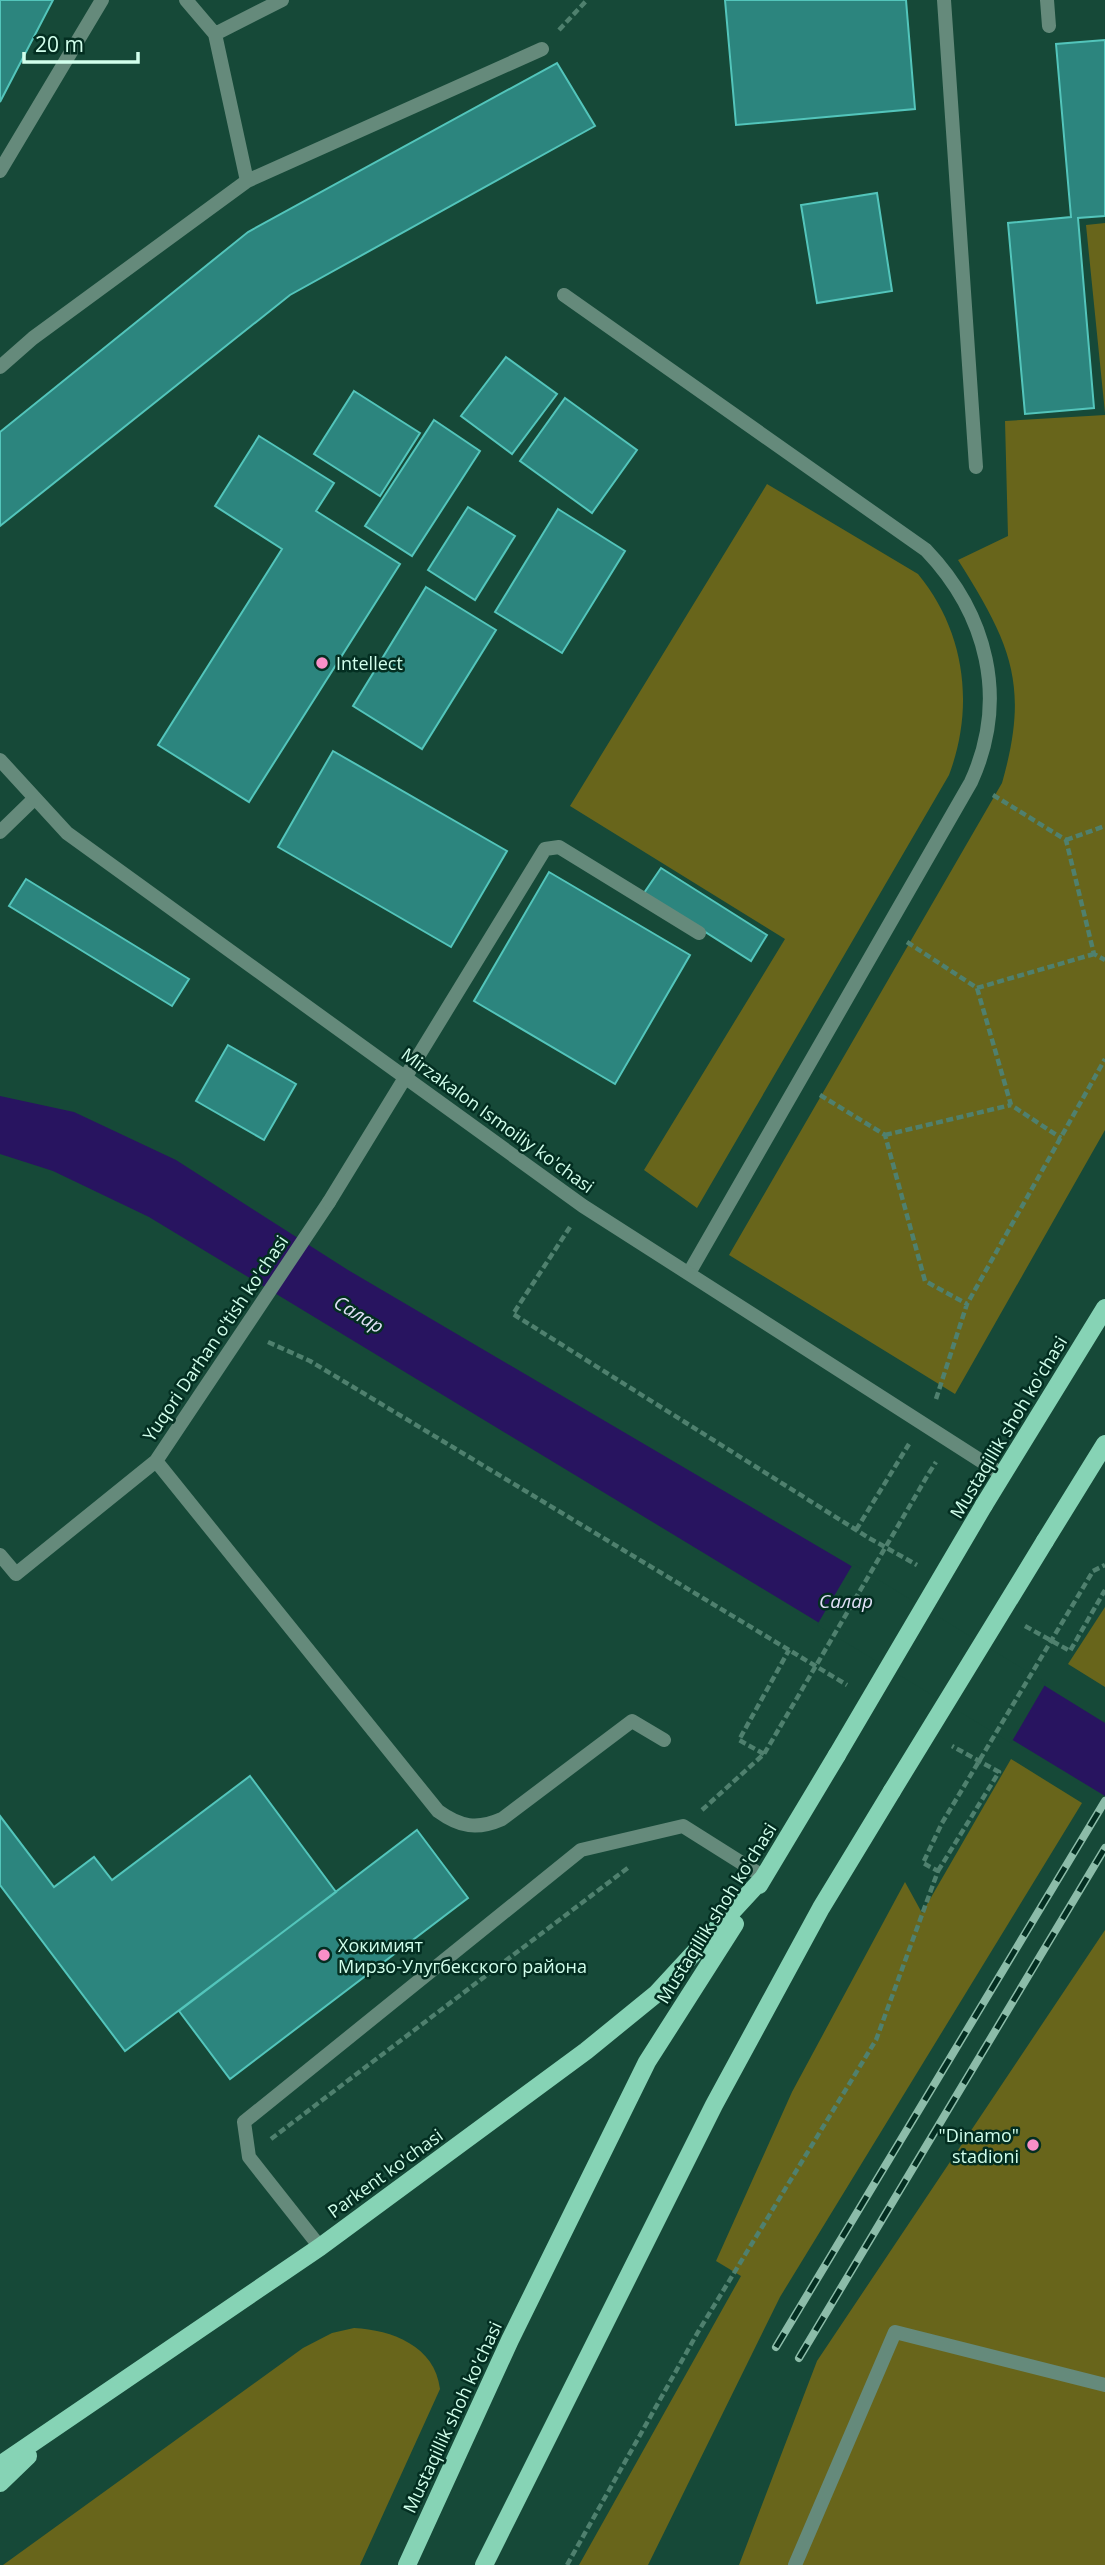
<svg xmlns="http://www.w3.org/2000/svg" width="1105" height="2565" font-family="'Open Sans',sans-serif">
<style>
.green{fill:#68651b}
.water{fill:#281460}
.pier{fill:#164938}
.building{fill:#2c857e;stroke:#53c5bb;stroke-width:2}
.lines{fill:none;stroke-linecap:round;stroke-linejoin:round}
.path{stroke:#4f806e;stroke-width:4.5;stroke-dasharray:7 3.5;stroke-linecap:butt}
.lane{stroke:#658a7b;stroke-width:14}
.street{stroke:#658a7b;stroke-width:14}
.primary{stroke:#86d3b5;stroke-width:18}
.rail-casing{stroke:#8cbca9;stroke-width:8}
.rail{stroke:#032e21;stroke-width:5;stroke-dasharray:16;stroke-linecap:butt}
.path-bridge{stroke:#4f806e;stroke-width:4.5;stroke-dasharray:7 3.5;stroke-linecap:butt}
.primary-bridge{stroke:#86d3b5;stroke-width:18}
.poi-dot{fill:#f98fc8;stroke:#032e21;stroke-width:2.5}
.labels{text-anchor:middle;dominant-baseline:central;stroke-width:5;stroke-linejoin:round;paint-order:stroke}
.poi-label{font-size:18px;fill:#d2ffec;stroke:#032e21;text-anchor:start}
.street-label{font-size:18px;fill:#d2ffec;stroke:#032e21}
.water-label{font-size:19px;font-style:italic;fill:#e1e0f7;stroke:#032e21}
</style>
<rect width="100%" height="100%" fill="#164938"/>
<path class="green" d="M1105 223V413L1086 225Z
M1105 415V1130L955 1394 729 1255 1002 783C1030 685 1011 644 958 560L1008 536 1005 421Z
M767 484 918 574C965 631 975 706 949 775L697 1208 644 1170 785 939 570 806Z
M1105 1607V1687L1068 1664Z
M1011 1759 1082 1803 780 2297 648 2565H579L741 2276 716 2261 792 2092 905 1882 922 1913Z
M1105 1930V2565H739L817 2361Z
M354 2328C392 2330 435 2346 440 2389L360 2565H3L303 2348 332 2333Z"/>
<path class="water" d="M0 1096 74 1112 176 1160 348 1270 848 1564 1105 1723V1796L149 1217 53 1171 0 1154Z"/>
<path class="pier" d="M853 1564 1046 1683 1011 1743 817 1625Z"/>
<path class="building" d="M0 0H53L0 102Z
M725 0H906L915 109 736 125Z
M1105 40V216L1078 218 1094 408 1025 414 1008 223 1071 217 1056 44Z
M557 63 595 126 290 295 0 526V432L248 232Z
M877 193 892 291 817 303 801 205Z
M506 357 557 394 512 454 461 416Z
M354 391 420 433 380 496 314 454Z
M565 398 637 450 592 513 520 461Z
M434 420 480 451 412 556 365 526Z
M259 436 334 483 316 511 400 564 249 802 158 745 282 549 215 506Z
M468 507 515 536 475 600 428 570Z
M558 509 625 551 562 653 495 612Z
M426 587 496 630 422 749 353 706Z
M333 751 507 851 451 947 278 847Z
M661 868 767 935 751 961 644 893Z
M549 872 690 955 615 1084 474 1001Z
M26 879 189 979 172 1006 9 906Z
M228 1045 296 1084 264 1140 196 1101Z
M250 1776 336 1892 125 2051 0 1885V1816L54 1887 94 1857 112 1880Z
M417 1830 468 1898 230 2079 179 2011Z"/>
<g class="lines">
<path class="path" d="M559 30 587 0
M993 795 1066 840 1094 954 1105 960
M1066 840 1105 826
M907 942 977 988 1011 1105 1061 1138
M977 988 1094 954
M820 1095 885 1135 925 1281 967 1304
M885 1135 1011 1105
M570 1227 513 1314 869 1538 917 1565
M268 1342 310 1361 847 1685
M936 1399 967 1304 1105 1059
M929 1473 936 1462
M856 1530 909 1444
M1093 1571 1105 1565
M1025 1626 1070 1651 1105 1590
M764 1754 739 1740 789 1650
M702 1810 764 1754 780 1727
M938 1871 999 1772 952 1746
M271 2139 629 1867
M567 2565 698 2332 876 2040 938 1871 923 1863 942 1823"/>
<path class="lane" d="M186 0 215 34
M944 0 976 467
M1047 0 1049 26
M0 171 102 0
M247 181 542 49
M564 295 926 550C987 614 1009 699 971 782L689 1273
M0 367 33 338 247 181 215 34 282 0
M0 832 34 799
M329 1202 156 1461 438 1811C460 1827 477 1830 502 1819L632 1721 664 1740
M0 1555 16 1574 156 1461
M320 2247 249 2157 244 2122 581 1850 683 1826 764 1877
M795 2565 895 2332 1105 2385"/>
<path class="street" d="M0 760 67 833 583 1206 1003 1475
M329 1202 545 849 559 847 699 933"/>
<path class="primary" d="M984 1505 1105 1308
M1045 1541 1105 1444
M759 1885 837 1755
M0 2465 320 2247 586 2051 656 1994 764 1877
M0 2483 28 2456
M407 2565 510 2340 647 2062 735 1924
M484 2565 714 2105 821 1908 892 1791"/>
<g class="rail-casing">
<path id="rail" d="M776 2347 1105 1801
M799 2358 1105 1848"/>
</g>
<use href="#rail" class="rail"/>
<path class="path-bridge" d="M780 1727 929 1473
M942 1823 1093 1571"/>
<path class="primary-bridge" d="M837 1755 984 1505
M892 1791 1045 1541"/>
</g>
<g class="poi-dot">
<circle cx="322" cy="663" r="7"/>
<circle cx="324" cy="1955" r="7"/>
<circle cx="1033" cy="2145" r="7"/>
</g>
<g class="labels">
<g class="poi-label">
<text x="336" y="663">Intellect</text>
<text x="338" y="1945">Хокимият<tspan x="338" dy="21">Мирзо-Улугбекского района</tspan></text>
<text x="1019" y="2135" text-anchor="end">"Dinamo"<tspan x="1019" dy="21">stadioni</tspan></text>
</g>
<g class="street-label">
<text transform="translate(498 1120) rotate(36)">Mirzakalon Ismoiliy ko'chasi</text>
<text transform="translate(215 1338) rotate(-56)">Yuqori Darhan o'tish ko'chasi</text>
<text transform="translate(1008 1427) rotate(-59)">Mustaqillik shoh ko'chasi</text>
<text transform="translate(716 1913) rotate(-58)">Mustaqillik shoh ko'chasi</text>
<text transform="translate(385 2173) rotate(-36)">Parkent ko'chasi</text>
<text transform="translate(452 2417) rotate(-65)">Mustaqillik shoh ko'chasi</text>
</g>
<g class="water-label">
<text transform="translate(359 1314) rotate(31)">Салар</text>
<text x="846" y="1601">Салар</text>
</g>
</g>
<path d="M24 52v10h114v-10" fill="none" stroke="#d2ffec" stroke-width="3.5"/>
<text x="35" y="52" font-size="21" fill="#d2ffec" stroke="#032e21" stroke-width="5" paint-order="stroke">20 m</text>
</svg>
